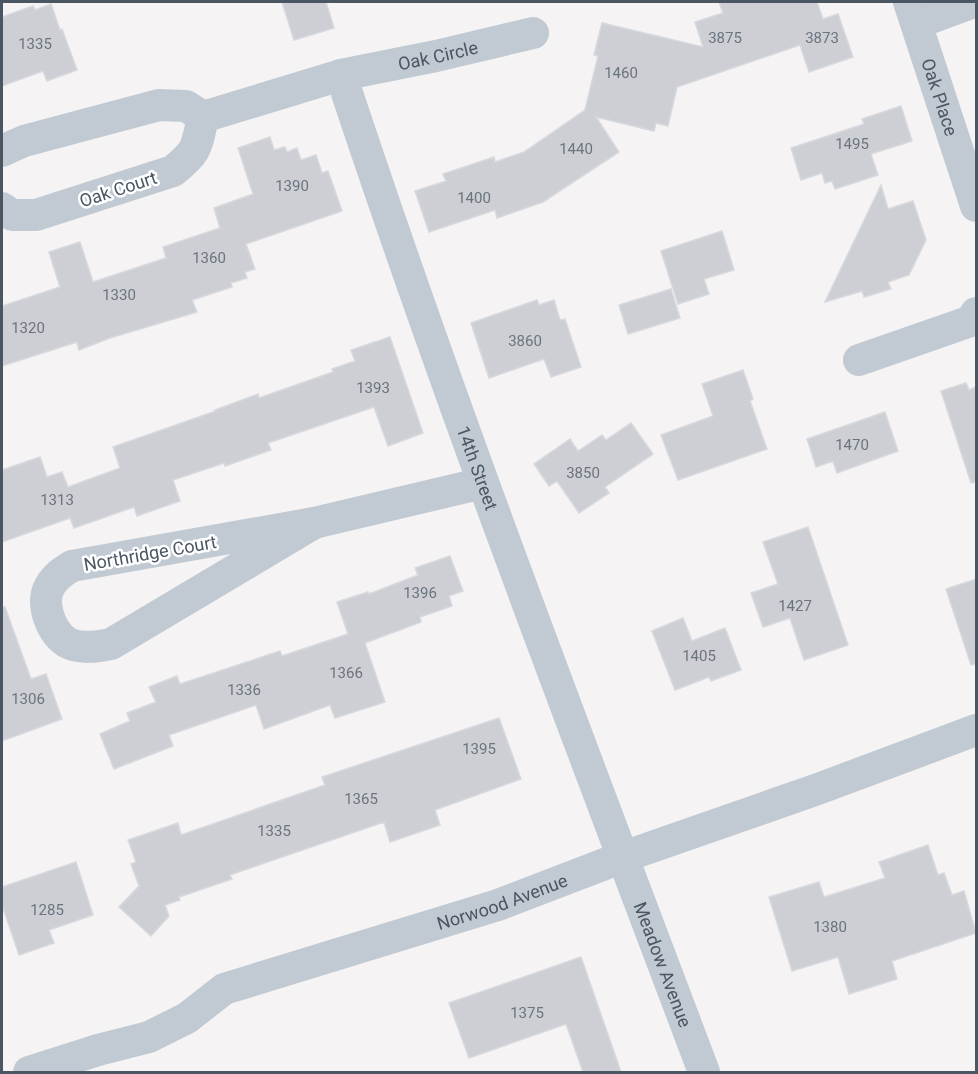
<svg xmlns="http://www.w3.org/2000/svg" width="978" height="1074" font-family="Roboto,sans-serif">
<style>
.building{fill:#cdcfd5;stroke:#d7d9de;stroke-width:1.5}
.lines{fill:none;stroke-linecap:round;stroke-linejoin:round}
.street{stroke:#c1cad2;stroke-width:32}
.labels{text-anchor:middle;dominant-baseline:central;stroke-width:5;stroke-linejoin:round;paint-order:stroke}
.number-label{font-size:15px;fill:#6b747e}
.street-label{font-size:18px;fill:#4a5661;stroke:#fff}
</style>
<rect width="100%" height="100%" fill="#f5f3f3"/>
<path class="building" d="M282 2H326L334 28 294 40Z
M719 2H817L823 19 838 14 853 57 809 72 800 45 677 87 668 126 656 123 654 131 596 117 619 152 543 202 497 218 495 210 429 232 415 191 446 181 443 174 494 157 495 162 524 152 585 110 598 56 594 55 602 23 703 47 695 22 723 13Z
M51 4 60 30 62 29 77 70 47 81 43 71 2 86V17L33 6 35 10Z
M901 106 912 141 871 154 878 175 835 189 832 181 825 183 822 173 801 180 791 148 864 124 862 119Z
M270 137 274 150 285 147 287 152 297 148 301 160 316 155 322 173 328 171 342 211 246 244 255 269 245 272 247 278 231 283 232 287 192 300 197 312 110 338 79 350 77 342 2 366V306L60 287 49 252 80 242 93 282 166 258 163 247 220 228 214 208 253 194 238 148Z
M881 185 888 209 913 201 926 240 909 275 888 282 891 289 864 297 862 291 825 302Z
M722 231 734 270 704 279 709 294 678 304 661 251Z
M671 289 680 318 628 334 619 305Z
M537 300 539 305 554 300 560 320 565 319 581 367 551 377 544 359 489 378 471 323Z
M390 337 423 433 388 446 374 407 268 443 271 450 225 466 224 463 173 480 180 501 137 516 134 507 74 528 70 518 2 542V470L40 457 47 477 62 472 68 487 120 468 113 447 216 411 215 410 258 394 259 398 333 372 332 369 355 361 351 350Z
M743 370 753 399 750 401 767 449 678 480 661 435 713 416 702 384Z
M966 383 969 390 976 387V482L971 483 941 391Z
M885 412 898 451 837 473 833 461 816 467 807 439Z
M631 423 653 454 605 487 609 493 579 513 557 481 549 486 534 464 570 439 578 451 602 435 606 440Z
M808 527 848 645 804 660 790 618 763 627 751 593 778 584 763 542Z
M450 556 463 591 449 596 452 606 420 617 421 622 365 643 385 702 335 718 330 705 264 729 256 705 169 735 173 746 114 769 100 734 130 721 127 713 156 702 149 687 177 676 180 684 280 651 282 656 348 634 337 602 368 592 369 594 418 575 415 568Z
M976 579V664L971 665 946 589Z
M2 607H5L31 679 46 674 62 719 2 741Z
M683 618 692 641 725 628 741 670 711 681 709 677 675 690 652 631Z
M499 718 521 779 435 810 440 825 390 842 384 822 230 875 232 879 179 897 180 900 165 905 169 916 151 936 119 907 139 886 131 864 136 862 128 840 178 823 181 835 325 785 322 777Z
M928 845 938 875 944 873 952 895 964 891 976 933 892 961 897 979 849 994 838 957 792 971 769 897 819 882 824 897 885 878 879 862Z
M76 862 93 915 49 930 54 943 19 955 2 905V887Z
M581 957 621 1072H583L566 1024 469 1058 449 1003Z"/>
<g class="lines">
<g class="street">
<path id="s1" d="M909 2 976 206"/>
<path d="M917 23 974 2"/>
<path id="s2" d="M341 75C452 411 579 741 704 1072"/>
<path id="s3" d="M203 117 341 75 436 56 533 33"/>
<path d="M2 151 24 141 159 105 186 106 203 117C196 148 198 151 173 171L36 215H12L2 208"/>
<path d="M859 360 971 321 976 313"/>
<path d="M314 523 111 644C99 646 86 649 73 645 54 640 41 608 48 590 53 578 62 572 72 566Z"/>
<path d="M314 523 483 483"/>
<path id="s4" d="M29 1072 98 1050 149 1037 187 1018 224 989 498 905 623 857 818 789 976 730"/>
</g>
</g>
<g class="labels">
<g class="number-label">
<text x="725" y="38">3875</text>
<text x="822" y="38">3873</text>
<text x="35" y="44">1335</text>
<text x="621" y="73">1460</text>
<text x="852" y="144">1495</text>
<text x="576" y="149">1440</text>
<text x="292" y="186">1390</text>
<text x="474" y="198">1400</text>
<text x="209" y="258">1360</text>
<text x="119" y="295">1330</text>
<text x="28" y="328">1320</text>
<text x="525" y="341">3860</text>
<text x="373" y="388">1393</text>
<text x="852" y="445">1470</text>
<text x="583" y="473">3850</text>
<text x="57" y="500">1313</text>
<text x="420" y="593">1396</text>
<text x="795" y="606">1427</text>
<text x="699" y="656">1405</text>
<text x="346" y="673">1366</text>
<text x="244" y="690">1336</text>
<text x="28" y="699">1306</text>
<text x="479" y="749">1395</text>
<text x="361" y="799">1365</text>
<text x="274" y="831">1335</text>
<text x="47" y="910">1285</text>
<text x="830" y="927">1380</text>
<text x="527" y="1013">1375</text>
</g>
<g class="street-label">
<text stroke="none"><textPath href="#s3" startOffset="243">Oak Circle</textPath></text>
<text stroke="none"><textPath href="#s1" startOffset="100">Oak Place</textPath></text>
<text transform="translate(118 189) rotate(-18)">Oak Court</text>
<text stroke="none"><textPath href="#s2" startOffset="416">14th Street</textPath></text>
<text transform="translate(150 553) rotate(-10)">Northridge Court</text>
<text stroke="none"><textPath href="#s4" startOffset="506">Norwood Avenue</textPath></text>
<text stroke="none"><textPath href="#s2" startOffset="946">Meadow Avenue</textPath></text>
</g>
</g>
<rect width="978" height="1074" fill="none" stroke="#4a5661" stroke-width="6"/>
</svg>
